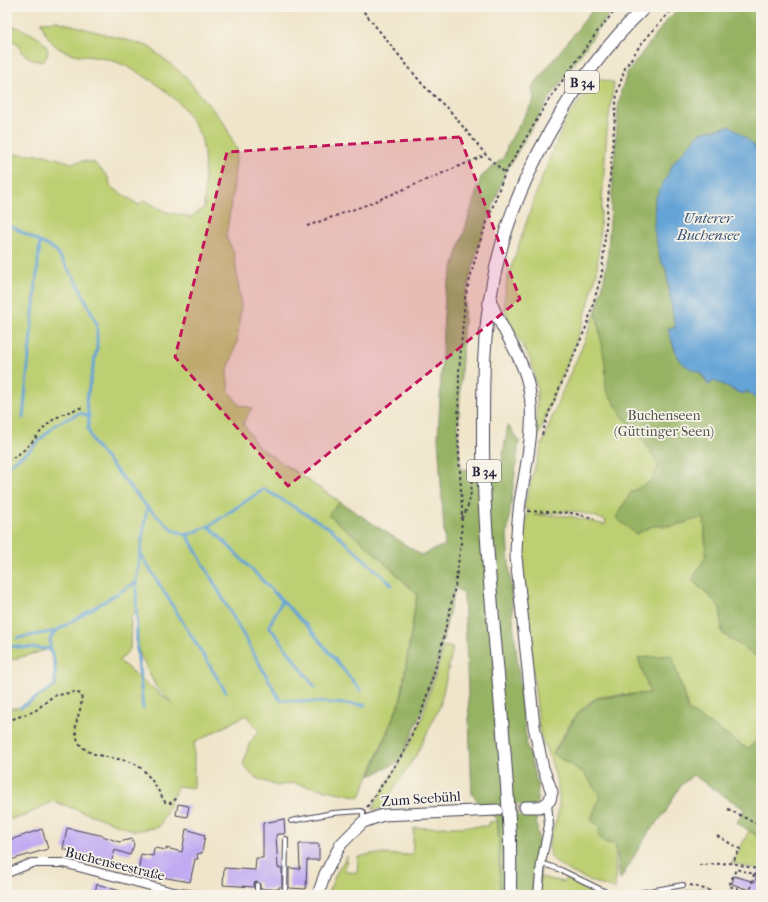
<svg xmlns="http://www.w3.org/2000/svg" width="768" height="902" font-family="'IM FELL French Canon',serif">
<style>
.green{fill:#bdcf72;stroke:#707856;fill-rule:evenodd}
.forest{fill:#96b264;stroke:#5c6a50}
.water{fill:#63a3d6;stroke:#426288}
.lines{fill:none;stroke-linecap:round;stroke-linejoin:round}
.stream{stroke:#63a3d6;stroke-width:3}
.building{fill:#c1abf2}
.secondary-tunnel{stroke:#c7bead;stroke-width:11;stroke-dasharray:11 5.5;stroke-linecap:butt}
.service-casing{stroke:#413f50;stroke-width:6}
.minor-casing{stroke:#413f50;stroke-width:10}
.secondary-casing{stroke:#413f50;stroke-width:13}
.primary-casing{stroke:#413f50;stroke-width:14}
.path{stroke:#413f50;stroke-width:2;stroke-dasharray:3 3;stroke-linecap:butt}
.service{stroke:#fff;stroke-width:4}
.minor{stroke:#fff;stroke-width:8}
.secondary{stroke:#fff;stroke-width:11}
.primary{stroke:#fff;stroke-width:12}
.marked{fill:#c2185b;fill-opacity:0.2;stroke:#c2185b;stroke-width:3;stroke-dasharray:8 5;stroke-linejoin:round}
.labels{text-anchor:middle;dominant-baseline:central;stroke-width:3.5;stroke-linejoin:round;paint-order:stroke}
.shield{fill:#f7f3e8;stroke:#62616f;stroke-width:1}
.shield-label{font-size:13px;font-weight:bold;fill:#22223b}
.park-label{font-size:14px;fill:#50564c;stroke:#f7f3e8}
.street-label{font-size:14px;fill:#22223b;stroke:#f7f3e8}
.water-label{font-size:15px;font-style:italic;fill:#3c5679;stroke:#f7f3e8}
</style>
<rect width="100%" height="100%" fill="#f7f3e8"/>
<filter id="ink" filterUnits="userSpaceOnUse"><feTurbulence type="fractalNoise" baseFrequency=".025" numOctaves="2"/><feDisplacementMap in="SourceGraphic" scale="8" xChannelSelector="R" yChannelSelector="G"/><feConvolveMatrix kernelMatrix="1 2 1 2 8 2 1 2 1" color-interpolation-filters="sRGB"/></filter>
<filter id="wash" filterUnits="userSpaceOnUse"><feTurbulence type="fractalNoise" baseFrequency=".012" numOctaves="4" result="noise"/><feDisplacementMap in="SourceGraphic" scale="16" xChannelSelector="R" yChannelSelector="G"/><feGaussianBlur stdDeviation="0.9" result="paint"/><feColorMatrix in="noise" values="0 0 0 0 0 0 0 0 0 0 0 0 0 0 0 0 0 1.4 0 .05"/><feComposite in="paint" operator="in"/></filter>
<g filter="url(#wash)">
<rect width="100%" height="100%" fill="#f0e5ca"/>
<path class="green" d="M761 7V584L705 529 706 557 692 580 711 597 721 608 722 633 761 660V712L759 715 761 735 748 749 688 710 672 655 650 693C639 694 605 695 597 698 577 707 563 735 553 754L584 773 600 796 591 820 601 826 604 842 616 845 615 889C601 886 550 867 549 851 548 836 558 821 559 806 560 782 550 756 540 735L521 566 524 525 529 510 524 509C531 477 541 446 553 415 566 379 585 346 596 310L601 341ZM572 511 594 516 606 521 605 525 570 516 534 515Z
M57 21 148 46 184 75 224 123 237 150 233 191 226 237 234 253 241 305 237 342 227 373 229 391 239 405 252 408 243 423 257 446 340 502 329 515 366 545 417 594 401 698 360 797 292 783 277 786 254 777 243 765 249 744 259 731 246 715 194 743V788L178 786 159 827 135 831 53 801 25 816 7 820V709L21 707 55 686V665L50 649 7 661V154L45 155 72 163 83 161 95 163 108 177 111 187 139 205 144 200 166 212 191 217 204 208C205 190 206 154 201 137 198 130 185 109 180 104 166 89 138 71 119 63 88 50 55 66 41 22ZM136 609 137 648 156 687 174 705 119 661 130 649 131 618Z
M7 23C22 30 61 41 43 62L33 60 21 52 18 44 7 37Z
M597 78 614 83 607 130 597 272 583 324 536 441 537 388 531 361 507 317 504 301 507 280 539 185 566 119Z
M444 646 453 648 440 706 418 752 381 809 373 810 376 800 400 762 421 722Z
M498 821 500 895H327L337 872 347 856 345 871 357 873 358 857 371 854 412 855 414 828 489 826V822Z
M749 831 761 838V870L732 863Z
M540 877 563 882 566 878 588 891 602 895H538Z
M702 888 724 895H664Z"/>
<path class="forest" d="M595 7H614L548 101 505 173 479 244 465 298 458 434 460 469 500 472 508 425 519 442 507 536 514 631 527 746 538 787 536 817 541 863 538 895H500L498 821 472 795 464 594 455 587 439 657 421 714 404 752 397 763 370 776 401 698 417 594 366 545 328 515 340 502 421 555 445 545 438 438 445 293 481 177 504 157 508 144 534 100 532 87Z
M680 7H761V157L753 144 660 259 666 269 675 328H668L685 365C696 369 702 374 708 385L714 381C729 385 729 393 746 391L757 399 761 398V660L722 633 720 608 711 597 692 580 706 556 704 517 673 526H653L636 534 616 518 631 492 651 481 659 465 641 437 624 418 606 390 605 363 596 310 602 289 607 263 618 108 621 91 627 73 667 20Z
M672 655 688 710 748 749 761 735V838L737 823 744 809 693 775 680 786 665 813 648 833 620 880 616 845 604 842 598 836 600 826 591 820 600 796 584 773 553 754 578 713 597 698 650 693 638 658Z"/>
<path class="water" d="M731 126 753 144 761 157V398L757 400 747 391 743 394C732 391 724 384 714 381L708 385C700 368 698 374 685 365 675 358 672 339 668 328H675L666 269 660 259 654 230 655 199 674 162 701 132Z"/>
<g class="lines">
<path class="stream" d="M7 224 55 250 77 282 97 324V348L86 402 89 416 88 429 94 444 147 507 173 530 187 535 209 526 264 489 331 529 392 585
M23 418 40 242
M7 466 30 450 56 424 80 413 89 416
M209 526 310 629 361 691
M187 535 280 700 365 705
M140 553 226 692
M282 601 269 626 315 687
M17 638 56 631 136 582
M7 646 50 649V639L56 631
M21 707 55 686V665L50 649
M143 708 137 648 136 582 147 507"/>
</g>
<g id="blocks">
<path class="building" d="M178 804 189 806 187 817 176 815Z
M284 819 285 834H277L276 836 278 868H282V887H279V889H260V884L257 882 254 883V887L223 885 224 868 255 870 256 858H263V823Z
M67 828 100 835 119 842 132 839 134 845 130 855 115 850 111 863 63 849Z
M42 829 48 849 7 861V841Z
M186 829 205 835 202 853 197 854 198 859H195L190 882 138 873 141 854 153 856 154 848 167 850 166 848 182 852Z
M299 844H319V860H307L306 889 289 888V868L300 869Z
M758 870H761V895L752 894 753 891 732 884 734 876 755 882Z
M97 884 127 893V895H94Z"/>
</g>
</g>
<g filter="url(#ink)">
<use href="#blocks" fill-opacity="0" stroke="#413f50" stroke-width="1"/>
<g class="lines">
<path class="secondary-tunnel" d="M499 809 525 807"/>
<g class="service-casing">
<path id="service" d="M291 821 333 813 361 811 363 812V821
M541 863 561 870 612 895
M257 885V895
M285 895 286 839
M628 895 683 885"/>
</g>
<g class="minor-casing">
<path id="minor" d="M7 873 32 863H63L173 892 195 895
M538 895 541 863 549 825 547 803"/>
</g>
<g class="secondary-casing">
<path id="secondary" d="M490 299C500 329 521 353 528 384 537 422 526 465 520 502 518 520 516 538 516 557L534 726 543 768 552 792 550 800 547 803 540 807H525
M318 895 325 874 341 844 363 822 383 815 497 810"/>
</g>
<g class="primary-casing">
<path id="primary" d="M510 895C510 870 511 845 509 820 503 697 485 574 483 450 483 394 482 338 493 282 512 182 573 77 645 7"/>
</g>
<path class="path" d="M360 7 423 85 451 112 486 155 505 173
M307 226 366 205 486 155
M542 435 549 412 587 325 602 273 617 93 625 68 641 44 674 7
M7 460C28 453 37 432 54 419 64 413 73 410 83 407
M528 511 571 513 594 518
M462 518C471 504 472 488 472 472
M7 721 35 711 53 696 74 692 81 694C84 708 74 719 76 733 79 762 119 754 137 765 149 773 158 790 165 802L171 803 177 798
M367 807 404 752 421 714 439 657 455 587 461 543 462 509 458 434 459 372 465 298 479 244 505 173 548 101 597 32 618 7
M728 809 761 826
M717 836 740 849 732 863
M699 865 732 863 761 870
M754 874 750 892 729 886 736 869 761 876
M690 885 726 895"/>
<use href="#service" class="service"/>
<use href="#minor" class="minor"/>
<use href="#secondary" class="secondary"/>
<use href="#primary" class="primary"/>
</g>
</g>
<path class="marked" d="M460 137 520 299 288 486 175 357 227 152Z"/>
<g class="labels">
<g class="shield">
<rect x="565" y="71" width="34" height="22" rx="3"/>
<rect x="467" y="460" width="34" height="22" rx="3"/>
</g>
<g class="shield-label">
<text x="582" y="82">B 34</text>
<text x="484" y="471">B 34</text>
</g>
<g class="park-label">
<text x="664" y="415">Buchenseen<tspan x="664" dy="16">(Güttinger Seen)</tspan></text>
</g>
<g class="street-label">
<text transform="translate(421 799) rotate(-4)">Zum Seebühl</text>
<text transform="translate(115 864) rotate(14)">Buchenseestraße</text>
</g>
<g class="water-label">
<text x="708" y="218">Unterer<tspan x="708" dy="17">Buchensee</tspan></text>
</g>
</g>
<rect width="768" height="902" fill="none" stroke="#f7f3e8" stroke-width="24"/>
</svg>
